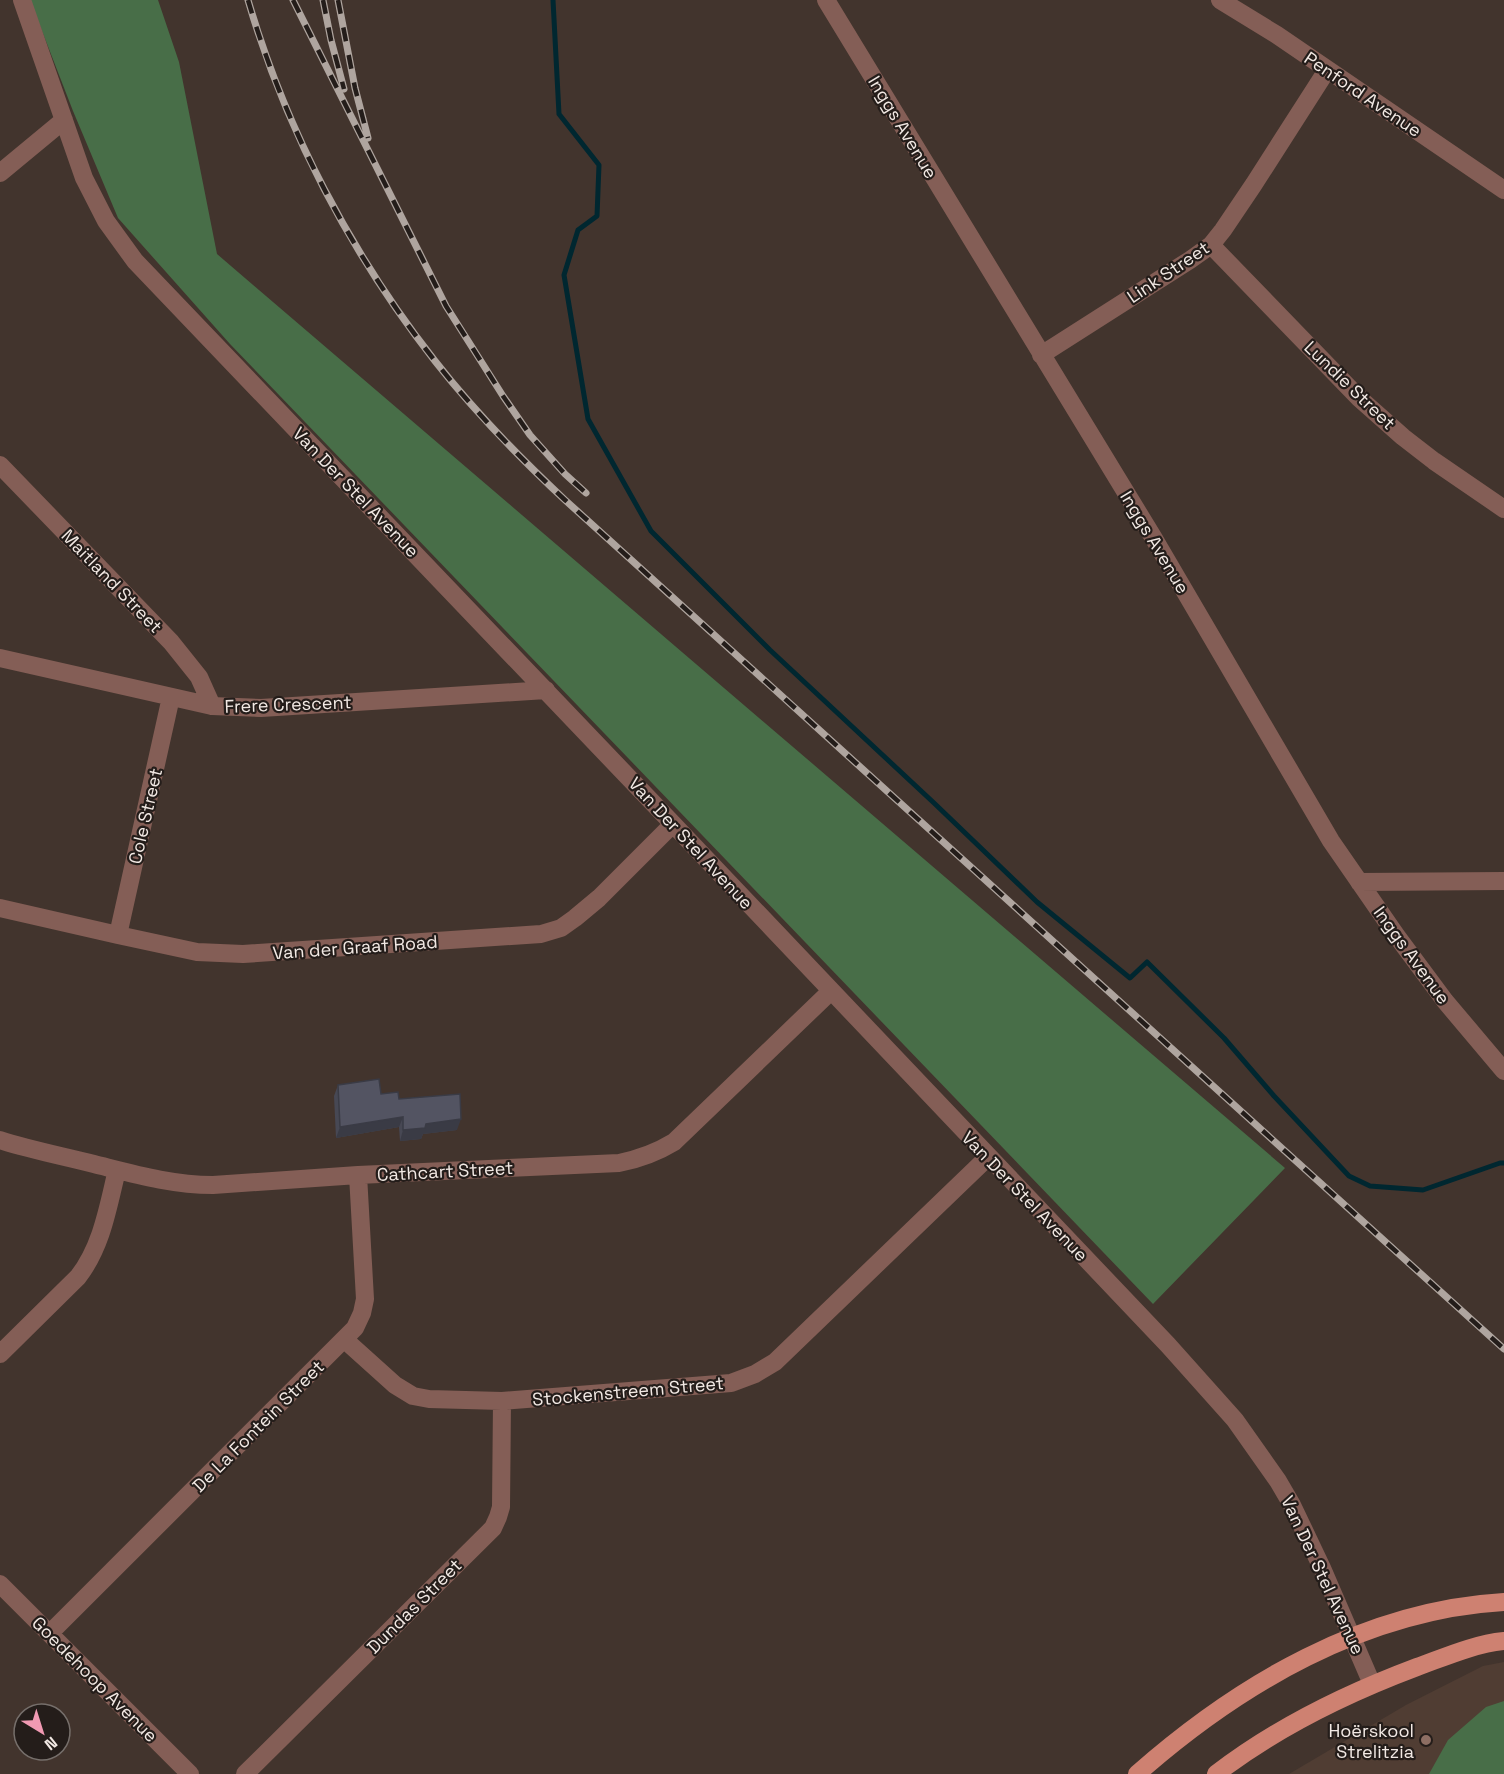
<svg xmlns="http://www.w3.org/2000/svg" width="1504" height="1774" font-family="'Space Grotesk',sans-serif">
<style>
.built{fill:#503d33}
.green{fill:#486e48}
.lines{fill:none;stroke-linecap:round;stroke-linejoin:round}
.stream{stroke:#002730;stroke-width:5}
.minor{stroke:#845e56;stroke-width:18}
.major{stroke:#ce8171;stroke-width:18}
.rail-casing{stroke:#afa59f;stroke-width:7}
.rail{stroke:#241d1a;stroke-width:4.5;stroke-dasharray:14;stroke-linecap:butt}
.wall{fill:#474854}
.shaded-wall{fill:#3a3b45}
.building{fill:#535462;stroke:#3a3b45;stroke-width:1.5}
.education-dot{fill:#8d6e63;stroke:#241d1a;stroke-width:2}
.labels{text-anchor:middle;dominant-baseline:central;stroke-width:4.5;stroke-linejoin:round;paint-order:stroke}
.street-label{font-size:18px;fill:#f2e9e4;stroke:#241d1a}
.poi-label{font-size:18px;fill:#f2e9e4;stroke:#241d1a;text-anchor:end}
</style>
<rect width="100%" height="100%" fill="#42342d"/>
<path class="built" d="M1504 1662V1774H1289L1406 1705 1483 1666Z"/>
<path class="green" d="M30 0H158L179 62 217 254 1285 1168 1153 1304 230 344 118 218 73 111Z
M1504 1701V1774H1429L1448 1740 1486 1707Z"/>
<g class="lines">
<path class="stream" d="M553 0 559 114 599 165 597 216 578 230 564 275 588 419 651 531 770 650 934 803 1037 902 1130 978 1147 962 1224 1038 1274 1096 1349 1176 1370 1186 1423 1190 1500 1163H1504"/>
<path class="minor" d="M22 0 84 178 106 221 135 261 673 824 1168 1345 1235 1420 1278 1481 1292 1505 1322 1568 1372 1684
M826 0 1153 537 1331 841 1396 935 1445 1001 1504 1071
M1220 0 1277 35 1504 190
M0 173 64 120
M1211 245 1359 398 1403 437 1434 461 1504 509
M1041 355 1190 260 1211 245 1223 230 1254 184 1327 70
M0 465 171 642 199 677 212 706
M0 658 212 706 261 708 546 690
M1359 882 1504 881
M0 908 118 935 197 952 243 954 541 934 561 928 575 918 599 898 673 824
M118 935 171 697
M0 1140C31 1150 63 1156 94 1164 134 1174 172 1185 213 1185L358 1175 619 1163C639 1159 656 1153 674 1142L831 991
M345 1340 395 1385 413 1396 429 1399 502 1401 731 1383 755 1374 775 1362 988 1157
M0 1354 78 1277C102 1246 108 1207 117 1170
M0 1584 190 1774
M50 1633 355 1328 362 1313 365 1299 358 1175
M245 1774 493 1528 498 1517 501 1507 502 1401"/>
<path class="major" d="M1137 1774C1239 1684 1365 1610 1504 1602
M1216 1774C1277 1727 1345 1694 1417 1667 1445 1657 1474 1644 1504 1641"/>
<g class="rail-casing">
<path id="rail" d="M248 0C286 130 351 254 435 361 474 411 519 457 565 500L1504 1349
M293 0 446 306 503 396 530 435 565 474 586 493
M323 0 331 40 344 89
M338 0 355 88 368 138"/>
</g>
<use href="#rail" class="rail"/>
</g>
<path class="wall" d="M338 1085 399 1099 457 1130 423 1134 421 1139 400 1141 399 1127 336 1138 334 1096Z"/>
<path class="shaded-wall" d="M403 1117 399 1127 336 1138 340 1127Z
M461 1119 457 1130 423 1134 421 1139 400 1141 403 1130 426 1124Z"/>
<path class="building" d="M379 1079 381 1094 398 1092 399 1099 460 1094 461 1119 426 1124 425 1128 403 1130V1117L340 1127 338 1085Z"/>
<circle class="education-dot" cx="1426" cy="1740" r="6"/>
<g class="labels">
<g class="street-label">
<text transform="translate(1363 94) rotate(34)">Penford Avenue</text>
<text transform="translate(903 127) rotate(59)">Inggs Avenue</text>
<text transform="translate(1168 272) rotate(-34)">Link Street</text>
<text transform="translate(1350 385) rotate(44)">Lundie Street</text>
<text transform="translate(356 492) rotate(46)">Van Der Stel Avenue</text>
<text transform="translate(1155 542) rotate(59)">Inggs Avenue</text>
<text transform="translate(112 581) rotate(46)">Maitland Street</text>
<text transform="translate(288 704) rotate(-2)">Frere Crescent</text>
<text transform="translate(145 816) rotate(-77)">Cole Street</text>
<text transform="translate(691 843) rotate(47)">Van Der Stel Avenue</text>
<text transform="translate(355 947) rotate(-4)">Van der Graaf Road</text>
<text transform="translate(1412 955) rotate(54)">Inggs Avenue</text>
<text transform="translate(445 1171) rotate(-3)">Cathcart Street</text>
<text transform="translate(1025 1196) rotate(46)">Van Der Stel Avenue</text>
<text transform="translate(628 1391) rotate(-5)">Stockenstreem Street</text>
<text transform="translate(258 1426) rotate(-45)">De La Fontein Street</text>
<text transform="translate(1323 1575) rotate(65)">Van Der Stel Avenue</text>
<text transform="translate(414 1606) rotate(-45)">Dundas Street</text>
<text transform="translate(95 1679) rotate(45)">Goedehoop Avenue</text>
</g>
<g class="poi-label">
<text x="1414" y="1730">Hoërskool<tspan x="1414" dy="21">Strelitzia</tspan></text>
</g>
</g>
<g transform="translate(42 1732) rotate(142)"><circle r="28" fill="#241d1a" stroke="#766f6b" stroke-width="1.5"/>
<path d="M0-4.5L10 22L0 15L-10 22Z" fill="#f19ab3"/>
<text y="-9" font-size="16" font-weight="bold" text-anchor="middle" fill="#f2e9e4">N</text>
</g>
</svg>
